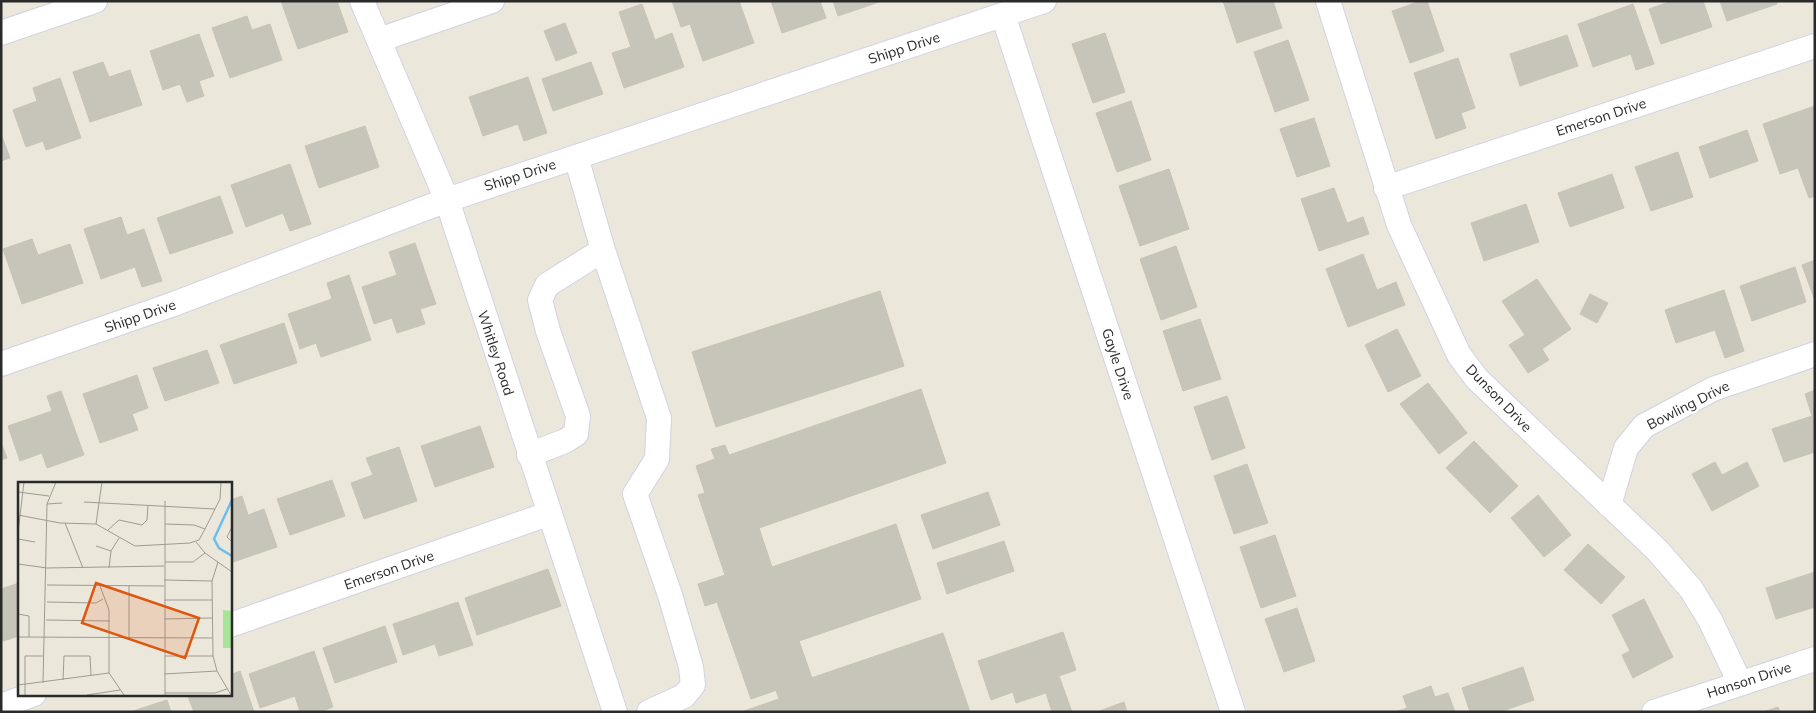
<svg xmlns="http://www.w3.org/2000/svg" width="1816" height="713" font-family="Mulish,sans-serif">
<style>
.building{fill:#c7c5ba;stroke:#c8c3b5}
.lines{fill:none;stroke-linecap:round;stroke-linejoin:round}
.minor-casing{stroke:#d1d2e3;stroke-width:26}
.minor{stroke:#fff;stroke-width:24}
.labels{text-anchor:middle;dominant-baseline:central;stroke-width:5;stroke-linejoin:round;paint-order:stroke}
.street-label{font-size:14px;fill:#2a2a2a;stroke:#fff}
.inset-river{fill:none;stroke:#6cbef1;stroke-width:2.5}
.inset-road{fill:none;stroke:#9e9b94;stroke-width:1}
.view{fill:#de570e;fill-opacity:0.15;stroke:#de570e;stroke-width:2.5}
.inset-edge{fill:none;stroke:#2a2a2a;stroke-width:2.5}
</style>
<rect width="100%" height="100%" fill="#ece7db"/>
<path class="building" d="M281 1H337L348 32 298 49Z
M672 1H739L754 43 703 61 690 24 681 27Z
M771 1H820L826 18 782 33Z
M833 1H882L838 16Z
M1223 1H1273L1282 28 1237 43Z
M1421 1H1427L1444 51 1410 63 1392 11Z
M1672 1H1703L1712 27 1661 44 1649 9Z
M1720 1H1776L1777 4 1727 21Z
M642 4 655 40 672 33 684 67 624 88 612 53 631 47 619 12Z
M1633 4 1654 64 1636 70 1631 54 1593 67 1578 24Z
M247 16 252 30 270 24 282 60 230 78 212 28Z
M565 23 577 53 556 61 544 31Z
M1105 33 1125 92 1093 103 1072 44Z
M199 34 214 76 199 81 204 96 187 102 180 84 163 90 150 51Z
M1567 35 1578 66 1520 86 1510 54Z
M1288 40 1309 100 1275 112 1254 52Z
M1458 58 1475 108 1461 113 1466 128 1436 139 1414 73Z
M103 62 109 77 130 70 142 105 90 122 73 72Z
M591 62 603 94 553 111 542 79Z
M528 77 547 133 524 141 518 124 483 136 469 97Z
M60 78 81 138 46 150 43 141 26 147 13 110 37 101 33 88Z
M1131 101 1151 160 1117 172 1096 113Z
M1815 106V196L1809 198 1798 168 1780 174 1763 124Z
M1314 118 1330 166 1297 177 1280 129Z
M365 126 379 167 319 188 305 146Z
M1747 130 1758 161 1710 178 1699 147Z
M1 134 10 158 1 161Z
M1678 152 1693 197 1651 211 1635 167Z
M290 164 311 224 290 231 283 213 246 227 231 185Z
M1169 169 1189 229 1140 246 1119 186Z
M1612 174 1624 208 1570 227 1558 193Z
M1334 188 1347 223 1363 217 1369 234 1319 251 1301 199Z
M220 196 233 233 170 254 157 218Z
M1526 204 1539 242 1484 261 1471 223Z
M121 217 127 235 144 229 162 281 142 287 135 267 101 279 84 229Z
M32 239 38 255 70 244 83 283 22 304 3 249Z
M415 243 436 304 420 309 425 324 397 333 392 318 374 324 362 287 397 275 389 252Z
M1176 246 1197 307 1161 320 1140 259Z
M1363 254 1377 290 1396 282 1405 305 1348 327 1326 269Z
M1815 260V298H1814L1802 265Z
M1795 267 1806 302 1752 321 1740 286Z
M349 275 371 340 321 357 316 343 300 349 288 314 332 299 327 283Z
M1537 279 1571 329 1542 349 1549 360 1528 373 1509 345 1525 335 1502 301Z
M1724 290 1744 351 1725 358 1715 330 1676 343 1665 310Z
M880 291 904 366 716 427 692 352Z
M1590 294 1608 303 1597 323 1580 314Z
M1200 319 1221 379 1183 391 1163 331Z
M284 323 297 363 234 384 220 345Z
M1397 329 1421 376 1388 392 1365 345Z
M207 350 219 383 165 401 153 368Z
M137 375 148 408 132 414 138 430 100 443 83 394Z
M1428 383 1467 433 1439 454 1400 404Z
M921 389 946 463 759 528 772 567 896 524 921 599 799 641 812 678 751 699 717 602 705 606 698 584 725 575 698 495 705 493 696 466 715 459 711 449 725 445 729 455Z
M1815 390V452L1784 462 1772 429 1812 416 1805 394Z
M61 391 84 455 47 468 42 453 20 461 8 426 52 411 47 396Z
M1227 396 1245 448 1212 460 1194 407Z
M480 426 494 467 435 487 421 446Z
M1474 441 1518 486 1490 513 1446 468Z
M1 442 7 458 1 460Z
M399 447 417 501 364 519 351 483 373 475 366 458Z
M1715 462 1722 475 1747 462 1759 486 1712 511 1692 474Z
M1247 464 1268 523 1234 534 1214 476Z
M332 480 345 516 290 535 277 499Z
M988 492 1000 525 933 549 921 515Z
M1538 495 1571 535 1544 557 1511 518Z
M242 496 248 515 264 509 277 547 230 563V500Z
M1275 535 1296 596 1261 608 1240 547Z
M1004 541 1014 571 947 594 937 563Z
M1588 544 1625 577 1601 604 1564 570Z
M548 569 561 606 477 635 465 598Z
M1815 572V607L1776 619 1766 588Z
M19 583V636L3 641 1 635V589Z
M1644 599 1673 657 1633 678 1622 655 1630 651 1612 615Z
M458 602 473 645 439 656 435 644 403 655 393 624Z
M1297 608 1315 661 1284 672 1265 619Z
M385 626 397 662 335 683 323 648Z
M1063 632 1076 670 1059 676 1072 712H1052L1046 693 1016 703 1013 692 991 700 978 661Z
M943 633 970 712H741L779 699 776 690Z
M314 651 333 707 320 712H300L295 696 260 708 249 674Z
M1523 667 1534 700 1500 712H1470L1462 688Z
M240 671 254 712H194L187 694H230V675Z
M1431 686 1435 697 1448 693 1455 712H1395L1407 708 1403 696Z
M167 700 171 712H130Z
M1124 702 1127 712H1097Z
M1778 707 1780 712H1763Z"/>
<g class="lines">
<g class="minor-casing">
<path id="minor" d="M362 1 447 200 615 712
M1328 1 1399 225 1459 355 1477 379 1657 550 1691 589 1710 620 1740 683
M1003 15 1233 712
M1 33 95 1
M379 40 492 1
M1386 188 1815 46
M603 250 659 418 657 459 635 494 670 595 691 667 693 685 684 696 649 712
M1 364 171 305 447 200 1044 1
M529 455 565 441 576 434 578 416 548 331 540 300 547 285 603 250 576 157
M1609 505 1626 448 1644 426 1713 389 1815 354
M230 625 548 514
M1 706 34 694
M1654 712 1815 659"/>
</g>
<use href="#minor" class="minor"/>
</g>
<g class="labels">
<g class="street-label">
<text transform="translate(904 48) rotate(-18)">Shipp Drive</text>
<text transform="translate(1601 117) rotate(-18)">Emerson Drive</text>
<text transform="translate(520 175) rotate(-18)">Shipp Drive</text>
<text transform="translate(140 316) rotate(-19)">Shipp Drive</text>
<text transform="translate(496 353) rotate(72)">Whitley Road</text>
<text transform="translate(1118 364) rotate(72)">Gayle Drive</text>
<text transform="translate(1499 398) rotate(46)">Dunson Drive</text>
<text transform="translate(1688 405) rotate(-27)">Bowling Drive</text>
<text transform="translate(389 570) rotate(-19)">Emerson Drive</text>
<text transform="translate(1749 680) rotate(-18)">Hanson Drive</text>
</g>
</g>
<g transform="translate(18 482)">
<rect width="214" height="214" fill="#ece7db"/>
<path d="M205 128 214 129V166H205Z" fill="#a8e497"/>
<path class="inset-river" d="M214 18 196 57 201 66 214 74"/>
<path class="inset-road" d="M0 10 31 14M66 20 197 27M29 22 44 21M0 33 42 41 78 42 117 64 172 61 181 58 187 47 202 17 203 0M47 41 65 86M78 42 84 0M147 42 176 43 187 47M214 45 209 55 214 60M90 48 101 38 124 43 129 38 130 23M0 50 6 0M0 57 17 60M178 60 187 71 214 90M78 64 93 69M147 80H175L187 71M200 80 194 99 195 174 199 189 213 213M0 82 29 86 146 84M91 86 93 69 101 56M146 98 194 99M29 103 146 104M82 104 91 128V191L106 213M146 118H194M29 120 78 121 85 117M0 132 11 134V155M146 137 194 136M28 138 92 139M0 155 194 156M111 156V104M147 174H195M146 192 199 189M45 198 46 174H72L73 193M25 201 29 22 38 0M0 203 91 191M147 211H197L209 207M7 213V174H26M69 213 102 208M147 213V19"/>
<path class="view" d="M78 101 181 136 167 176 64 141Z"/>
<rect width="214" height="214" class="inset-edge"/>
</g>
<rect width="1816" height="713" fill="none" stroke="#2a2a2a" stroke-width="5"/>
</svg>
